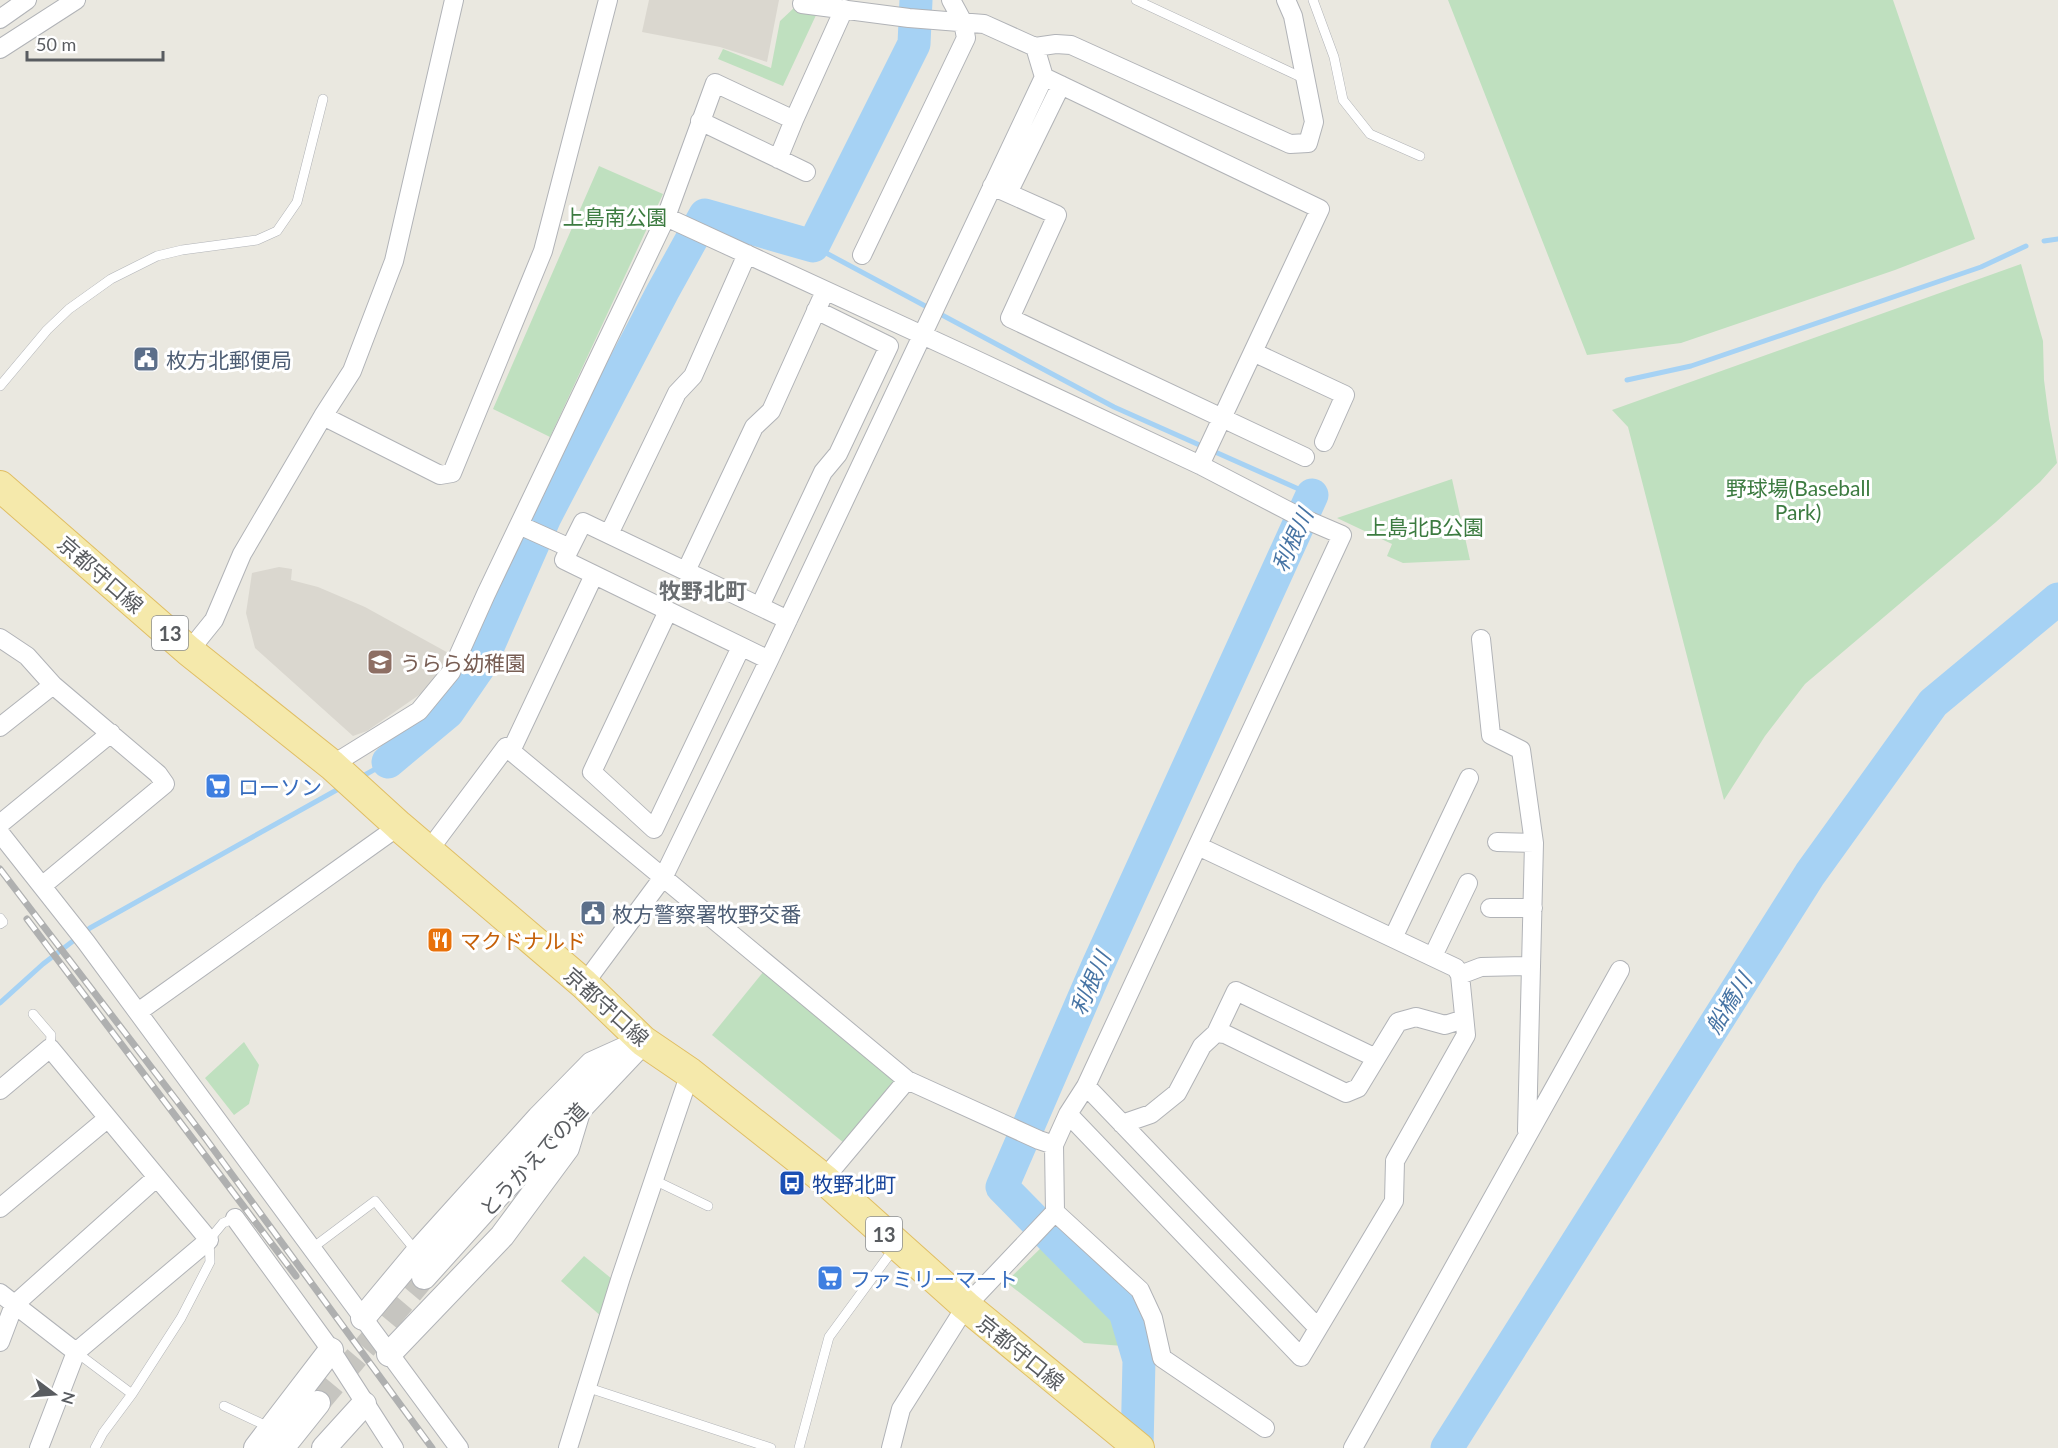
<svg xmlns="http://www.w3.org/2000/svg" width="2058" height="1448" font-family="Lato,'Noto Sans JP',sans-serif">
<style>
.education{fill:#dad7cf}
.green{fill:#bfe0bf}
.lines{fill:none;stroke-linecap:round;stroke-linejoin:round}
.stream{stroke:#a6d2f4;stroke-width:5}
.river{stroke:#a6d2f4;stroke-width:33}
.tertiary-tunnel{stroke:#c6c5c0;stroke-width:24;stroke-dasharray:24 12;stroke-linecap:butt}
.service-casing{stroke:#b1b3b7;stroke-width:10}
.minor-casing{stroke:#b1b3b7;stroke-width:20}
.tertiary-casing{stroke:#b1b3b7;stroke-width:26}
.primary-casing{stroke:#e0be64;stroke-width:32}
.service{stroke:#fff;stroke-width:9}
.minor{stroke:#fff;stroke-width:18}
.tertiary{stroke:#fff;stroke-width:24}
.primary{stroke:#f5e9ab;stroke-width:30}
.rail-casing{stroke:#afb0b0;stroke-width:7}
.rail{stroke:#fff;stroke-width:4.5;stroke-dasharray:14;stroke-linecap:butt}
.labels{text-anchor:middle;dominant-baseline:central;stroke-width:6;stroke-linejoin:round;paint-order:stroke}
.shield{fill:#fff;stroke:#8b8d90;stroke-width:1.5}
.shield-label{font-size:20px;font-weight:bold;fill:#595c60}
.park-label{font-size:21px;fill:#3c7b40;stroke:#fff}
.service-label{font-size:21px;fill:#4e5e75;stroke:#fff;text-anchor:start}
.street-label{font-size:21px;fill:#595c60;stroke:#fff}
.education-label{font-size:21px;fill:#785e54;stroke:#fff;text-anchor:start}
.shop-label{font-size:21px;fill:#366cbe;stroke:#fff;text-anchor:start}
.food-label{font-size:21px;fill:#c56008;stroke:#fff;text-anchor:start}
.transit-label{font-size:21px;fill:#164399;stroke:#fff;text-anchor:start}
.water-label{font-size:22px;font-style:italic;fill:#4774a4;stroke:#fff}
.neighbourhood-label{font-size:22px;font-weight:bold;fill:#6a6e71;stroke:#fff}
</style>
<rect width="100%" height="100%" fill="#eae8e0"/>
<path class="education" d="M649 0H779L767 62 720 47 642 32Z
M279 567 292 569 291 580 318 587 365 607 452 655 432 686 367 731 353 736 255 648 246 613 252 573Z"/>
<path class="green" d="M1448 0H1893L1975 239 1895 270 1681 343 1587 355Z
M795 7 817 13 783 86 718 59 723 49 771 68 780 21Z
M599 166 663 194 550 437 493 409Z
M2021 264 2043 341 2044 380 2049 419 2057 463 2040 482 1996 522 1805 684 1765 736 1724 800 1628 427 1612 410Z
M1452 479 1470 560 1403 563 1387 556 1392 544 1337 518Z
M764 971 897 1081 844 1143 712 1035Z
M244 1042 259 1065 249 1104 234 1115 205 1078Z
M1045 1244 1115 1313 1123 1346 1084 1343 1006 1282Z
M584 1256 612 1279 602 1317 561 1281Z"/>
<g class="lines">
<path class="stream" d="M2044 241 2058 239
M813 246 1114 407 1312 495
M1627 380 1691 366 1981 267 2026 246
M361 777 388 762
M0 1003 43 964 90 928 342 787"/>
<path class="river" d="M388 762 448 712 479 667 545 517 663 291 705 215 813 246 914 44 916 0
M1137 1448 1139 1360 1125 1312 1002 1187 1098 965 1312 495
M1447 1448 1810 874 1933 703 2058 599"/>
<path class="tertiary-tunnel" d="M318 1403 424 1277"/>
<g class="service-casing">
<path id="service" d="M1136 0 1305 79
M1313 0 1334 57 1343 100 1370 134 1420 156
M0 386 47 330 69 309 111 279 157 256 182 250 257 240 277 231 297 202 323 99
M0 918 3 922 0 924
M33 1014 51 1035 50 1048
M654 1180 708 1206
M311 1249 375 1201 416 1251
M76 1352 132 1394
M586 1387 771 1448
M224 1406 269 1427
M95 1448 103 1433 132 1394 181 1318 210 1262 209 1240 223 1223 235 1218
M799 1448 829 1337 895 1247"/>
</g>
<g class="minor-casing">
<path id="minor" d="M454 0 394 261 352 371 323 416 440 475 452 473 543 251 608 0
M0 19 27 0
M1035 47 1056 44 1071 45 1290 144 1308 143 1314 122 1293 16 1286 0
M0 49 76 0
M1044 77 1320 209 1200 465
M700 121 806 172
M778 159 794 120
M992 186 1057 215 1010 318 1305 457
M1008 193 1061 85
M666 217 970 357 1200 465 1300 517 1342 535 1086 1086 1068 1114 1054 1145 1055 1212 966 1306 901 1409 891 1448
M862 255 966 38 963 22 951 0
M1253 352 1345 395 1324 442
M519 525 570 548 564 560 769 660
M609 534 677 393 693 376 747 254
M570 548 583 522 788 620
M686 571 754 427 771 411 821 300
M760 606 823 472 838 454 889 346 816 310
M668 611 592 772 654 829 741 647
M0 638 27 656 53 685 158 774 165 784 42 886
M1481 639 1491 735 1521 750 1534 843 1527 1131
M189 651 214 620 242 554 323 416
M0 727 53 685
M511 751 594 575
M332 765 419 711 451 672 486 594 666 217 715 83 794 120 844 9
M0 824 111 733
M0 833 86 942 459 1448
M1497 842 1534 843
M429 850 506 747 907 1080 1039 1140 1054 1145
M1490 908H1533
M1393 938 1469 778
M1433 956 1468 883
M1460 975 1481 967 1531 966
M584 984 664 876 769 660 1044 77 1035 47 984 24 909 18 802 4
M138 1012 399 826
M1216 1033 1236 991 1376 1058
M1086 1086 1318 1328
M0 1090 50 1048 209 1240 76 1352 39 1448
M1068 1114 1301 1357 1394 1201 1395 1161 1466 1035 1460 975 1456 968 1198 846
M1122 1124 1151 1114 1177 1093 1202 1046 1216 1033 1225 1034 1346 1093 1358 1088 1398 1022 1416 1017 1445 1025 1464 1019
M824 1179 907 1080
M0 1208 108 1118
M1055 1212 1140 1290 1153 1318 1162 1358 1265 1428
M235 1218 331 1350 394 1448
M0 1293 76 1352
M0 1342 14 1305 157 1177
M568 1448 621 1277 690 1073
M1353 1448 1620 970"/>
</g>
<g class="tertiary-casing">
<path id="tertiary" d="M424 1277 497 1196 635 1050
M363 1318 418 1252 539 1118 592 1064 643 1041
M389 1354 502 1236 567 1148 577 1115
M256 1448 331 1350
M282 1448 318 1403
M324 1448 364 1404"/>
</g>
<g class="primary-casing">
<path id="primary" d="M0 486 189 651 332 765 399 826 584 984 643 1041 690 1073 824 1179 966 1306 1139 1448"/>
</g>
<use href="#service" class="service"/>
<use href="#minor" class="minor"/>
<use href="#tertiary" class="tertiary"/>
<use href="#primary" class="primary"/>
<g class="rail-casing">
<path id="rail" d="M0 869 206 1139 432 1448
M27 919 296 1276"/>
</g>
<use href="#rail" class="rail"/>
</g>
<defs>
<g id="civic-square" transform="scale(1.35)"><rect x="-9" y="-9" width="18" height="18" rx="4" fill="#5c6f8a" stroke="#fff"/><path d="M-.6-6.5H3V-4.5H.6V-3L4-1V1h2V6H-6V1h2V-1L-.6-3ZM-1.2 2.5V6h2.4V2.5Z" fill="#fff"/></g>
<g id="school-square" transform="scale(1.35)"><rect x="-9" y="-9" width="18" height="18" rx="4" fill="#8d6e63" stroke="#fff"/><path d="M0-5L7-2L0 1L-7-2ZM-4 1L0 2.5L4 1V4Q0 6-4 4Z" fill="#fff"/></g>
<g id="supermarket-square" transform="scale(1.35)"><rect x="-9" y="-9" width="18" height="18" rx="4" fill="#3f7fe0" stroke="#fff"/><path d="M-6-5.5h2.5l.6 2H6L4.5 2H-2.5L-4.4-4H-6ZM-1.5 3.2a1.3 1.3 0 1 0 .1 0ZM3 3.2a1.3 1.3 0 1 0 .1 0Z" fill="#fff"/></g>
<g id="restaurant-square" transform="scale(1.35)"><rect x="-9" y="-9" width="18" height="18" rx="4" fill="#e8710a" stroke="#fff"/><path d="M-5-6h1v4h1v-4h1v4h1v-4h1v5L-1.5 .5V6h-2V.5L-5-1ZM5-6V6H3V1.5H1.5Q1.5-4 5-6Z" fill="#fff"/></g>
<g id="bus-square" transform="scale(1.35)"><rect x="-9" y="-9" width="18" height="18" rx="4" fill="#1a4fb4" stroke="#fff"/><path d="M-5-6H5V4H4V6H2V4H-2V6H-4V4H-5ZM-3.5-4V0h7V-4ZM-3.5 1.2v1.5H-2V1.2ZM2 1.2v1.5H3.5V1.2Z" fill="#fff"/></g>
</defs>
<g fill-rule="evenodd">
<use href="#civic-square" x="146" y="359"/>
<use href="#school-square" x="380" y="662"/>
<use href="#supermarket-square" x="218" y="786"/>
<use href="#civic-square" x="593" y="913"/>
<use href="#restaurant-square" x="440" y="940"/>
<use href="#bus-square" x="792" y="1183"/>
<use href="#supermarket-square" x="830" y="1278"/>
</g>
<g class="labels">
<g class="shield">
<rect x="152" y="616" width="36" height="34" rx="4.5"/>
<rect x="866" y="1217" width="36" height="34" rx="4.5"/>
</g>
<g class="shield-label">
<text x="170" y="633">13</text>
<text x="884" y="1234">13</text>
</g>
<g class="park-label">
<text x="615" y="216">上島南公園</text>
<text x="1798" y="487">野球場(Baseball<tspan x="1798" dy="24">Park)</tspan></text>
<text x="1425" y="526">上島北B公園</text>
</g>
<g class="service-label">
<text x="166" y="359">枚方北郵便局</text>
<text x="612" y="913">枚方警察署牧野交番</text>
</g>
<g class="street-label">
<text transform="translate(101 574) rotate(41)">京都守口線</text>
<text transform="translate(607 1006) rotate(42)">京都守口線</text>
<text transform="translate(533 1159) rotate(-47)">とうかえでの道</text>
<text transform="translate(1021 1352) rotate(39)">京都守口線</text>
</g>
<g class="education-label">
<text x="400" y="662">うらら幼稚園</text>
</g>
<g class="shop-label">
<text x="238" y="786">ローソン</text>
<text x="850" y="1278">ファミリーマート</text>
</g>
<g class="food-label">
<text x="460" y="940">マクドナルド</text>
</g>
<g class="transit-label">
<text x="812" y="1183">牧野北町</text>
</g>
<g class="water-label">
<text transform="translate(1292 540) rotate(-65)">利根川</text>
<text transform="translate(1090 983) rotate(-66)">利根川</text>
<text transform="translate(1728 1003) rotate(-58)">船橋川</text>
</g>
<g class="neighbourhood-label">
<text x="703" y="590">牧野北町</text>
</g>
</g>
<g transform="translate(54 1394) rotate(106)" stroke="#ffffff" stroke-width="4.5" paint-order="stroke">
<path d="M0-4.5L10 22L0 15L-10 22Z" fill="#595c60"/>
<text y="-9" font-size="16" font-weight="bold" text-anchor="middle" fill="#595c60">N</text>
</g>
<path d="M27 51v9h136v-9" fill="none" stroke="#595c60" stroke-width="3"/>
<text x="36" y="51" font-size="18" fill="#595c60" stroke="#ffffff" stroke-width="4.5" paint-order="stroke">50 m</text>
</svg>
